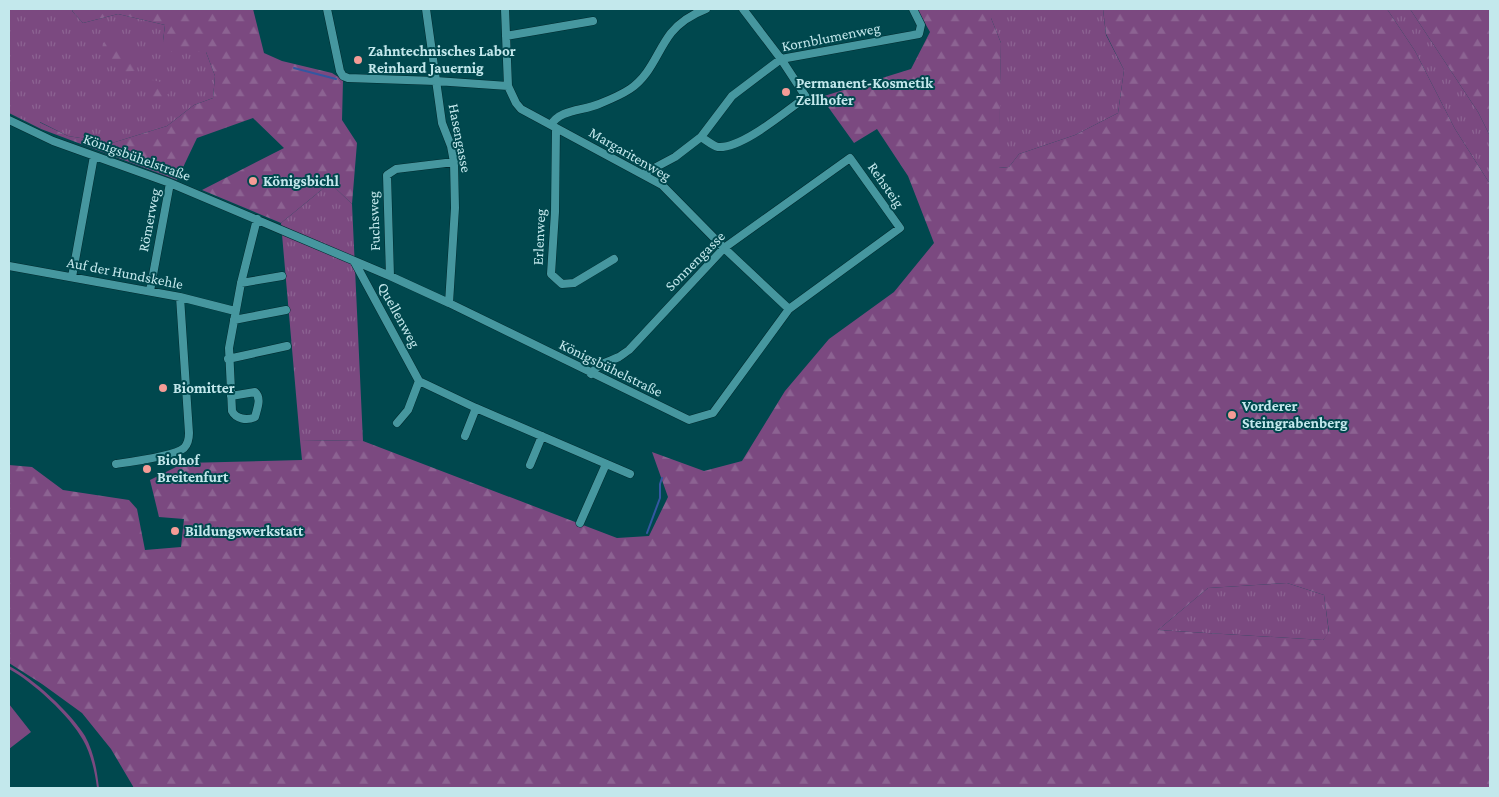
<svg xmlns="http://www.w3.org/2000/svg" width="1499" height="797" font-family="'Crimson Pro',serif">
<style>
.grass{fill:url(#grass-tufts)}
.forest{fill:url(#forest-firs);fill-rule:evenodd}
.pitch{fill:#7b4980}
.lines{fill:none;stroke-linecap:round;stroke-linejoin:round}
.stream{stroke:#3457a1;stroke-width:2}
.street-casing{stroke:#002c30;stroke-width:9}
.street{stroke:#46979f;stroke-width:8}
.poi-dot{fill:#f59c96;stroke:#00484e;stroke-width:2}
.labels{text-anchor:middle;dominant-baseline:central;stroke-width:4;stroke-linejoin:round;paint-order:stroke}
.street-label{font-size:15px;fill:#c3e8ec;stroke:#00484e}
.poi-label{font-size:15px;font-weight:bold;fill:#c3e8ec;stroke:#00484e;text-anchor:start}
</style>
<defs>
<pattern id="grass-tufts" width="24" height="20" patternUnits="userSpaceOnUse" patternTransform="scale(1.25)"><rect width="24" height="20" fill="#7b4980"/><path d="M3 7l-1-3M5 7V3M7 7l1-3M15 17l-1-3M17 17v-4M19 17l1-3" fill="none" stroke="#8c6392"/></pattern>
<pattern id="forest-firs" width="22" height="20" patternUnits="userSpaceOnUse" patternTransform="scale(1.25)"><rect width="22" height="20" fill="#7b4980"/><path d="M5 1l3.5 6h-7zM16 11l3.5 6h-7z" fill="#8c6392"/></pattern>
</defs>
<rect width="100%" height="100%" fill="#00484e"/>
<path class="grass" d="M9 9H73L72 11 83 23 118 14 165 25 163 41 206 52 215 76 213 98 194 105 167 126 112 143 68 136 40 122 41 129 9 113Z
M991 9H1103L1106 35 1124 70 1118 113 1075 135 1019 154 1009 167 998 168 1001 43 991 18Z
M1387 9H1410L1478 112 1490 136V184L1455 129 1415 51Z
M330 183 352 204 363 441 300 440 281 223Z
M1287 583 1324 595 1329 633 1323 640 1158 630 1208 588Z"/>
<path class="forest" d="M73 9H253L264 53 282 61 332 73 343 80 342 120 357 143 352 204 330 183 281 223 202 190 284 148 253 118 197 138 177 180 41 129 39 122 68 136 112 143 167 126 194 105 213 98 215 76 206 52H171L163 41 165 25 118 14 83 23 72 11Z
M917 9H991V18L1001 43 999 168 1009 167 1019 154 1075 135 1118 113 1124 70 1106 34 1103 9H1387L1415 51 1455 129 1490 184V788H134L111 749 82 713 42 684 9 663V465L32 467 63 490 129 500 137 509 145 550 181 547 184 519 159 517 150 480 184 463 302 460 300 440 363 441 617 538 649 536 668 497 652 452 704 471 742 461 785 391 829 339 894 292 934 243 908 176 877 129 854 143 821 97 911 69 930 32ZM1287 583 1324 595 1329 632 1323 640 1158 630 1208 588Z
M1410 9H1490V136L1478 112Z
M110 38H118L136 61 135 71 125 72 118 66 107 64 102 50 103 43Z
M152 80 165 83 169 85 170 93 157 99 150 97 148 92Z"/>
<path class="pitch" d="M9 666C33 678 71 713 85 736 94 752 97 771 99 788H97C95 772 91 754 83 740 70 716 33 682 9 669Z
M9 704 31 732 9 749Z"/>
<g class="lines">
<path class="stream" d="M294 68 336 79
M647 533 660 498V484L662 478"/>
<g class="street-casing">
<path id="street" d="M327 9 340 71 343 76 348 78 436 81 508 86
M426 9 442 123 451 146 454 162 455 208 449 303
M505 9 508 86 516 103 521 109 662 185 724 248 789 309
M743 9 781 59 806 97 814 102
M506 36 593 21
M9 120 53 141 170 183 390 276 449 303 689 420 713 413 789 309 900 228 850 158 724 248 629 350C626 352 622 355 619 357 608 362 598 363 591 374
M551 125C560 109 583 111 599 104 609 100 621 95 630 89 651 75 657 51 671 33 680 22 693 14 706 9
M556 128 555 212 551 274 562 284 574 283 614 259
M701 137C706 140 713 146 718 147 742 149 786 111 806 97
M643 174 675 157 701 137 732 96 781 59 919 34 921 25 913 9
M354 261 419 381 476 408 630 474
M9 266 180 297 235 311
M390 276 387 175 396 169 454 162
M72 277 94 156
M241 283 282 276
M150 291 170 183
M234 320 286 310
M228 359 287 346
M231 396 255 392C262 398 257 409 255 417 247 421 236 419 232 411L229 348 241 283 257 219
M397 423 408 410 419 381
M465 436 476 408
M116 464C130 462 175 456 184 448 188 444 189 438 189 433L180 297
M530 465 542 436
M580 523 606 464"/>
</g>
<use href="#street" class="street"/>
</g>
<g class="poi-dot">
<circle cx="358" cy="60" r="5"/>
<circle cx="786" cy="92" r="5"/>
<circle cx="253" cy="181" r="5"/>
<circle cx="163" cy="388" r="5"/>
<circle cx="1232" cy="415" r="5"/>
<circle cx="147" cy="469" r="5"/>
<circle cx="175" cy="531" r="5"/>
</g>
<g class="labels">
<g class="street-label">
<text transform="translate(831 37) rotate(-11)">Kornblumenweg</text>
<text transform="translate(460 138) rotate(79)">Hasengasse</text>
<text transform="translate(630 154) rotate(30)">Margaritenweg</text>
<text transform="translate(137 157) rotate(20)">Königsbühelstraße</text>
<text transform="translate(886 185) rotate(55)">Rehsteig</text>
<text transform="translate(149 220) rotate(-79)">Römerweg</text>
<text transform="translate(374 221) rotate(-92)">Fuchsweg</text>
<text transform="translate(539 237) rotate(-87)">Erlenweg</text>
<text transform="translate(695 261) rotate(-45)">Sonnengasse</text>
<text transform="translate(125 273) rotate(11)">Auf der Hundskehle</text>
<text transform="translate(399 315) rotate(61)">Quellenweg</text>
<text transform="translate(611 368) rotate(26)">Königsbühelstraße</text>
</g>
<g class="poi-label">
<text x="368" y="51">Zahntechnisches Labor<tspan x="368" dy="17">Reinhard Jauernig</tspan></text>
<text x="796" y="83">Permanent-Kosmetik<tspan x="796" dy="17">Zellhofer</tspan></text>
<text x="263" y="181">Königsbichl</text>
<text x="173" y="388">Biomitter</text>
<text x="1242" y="406">Vorderer<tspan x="1242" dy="17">Steingrabenberg</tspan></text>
<text x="157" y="460">Biohof<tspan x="157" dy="17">Breitenfurt</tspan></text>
<text x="185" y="531">Bildungswerkstatt</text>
</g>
</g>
<rect width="1499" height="797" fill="none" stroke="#c3e8ec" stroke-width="20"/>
</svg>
